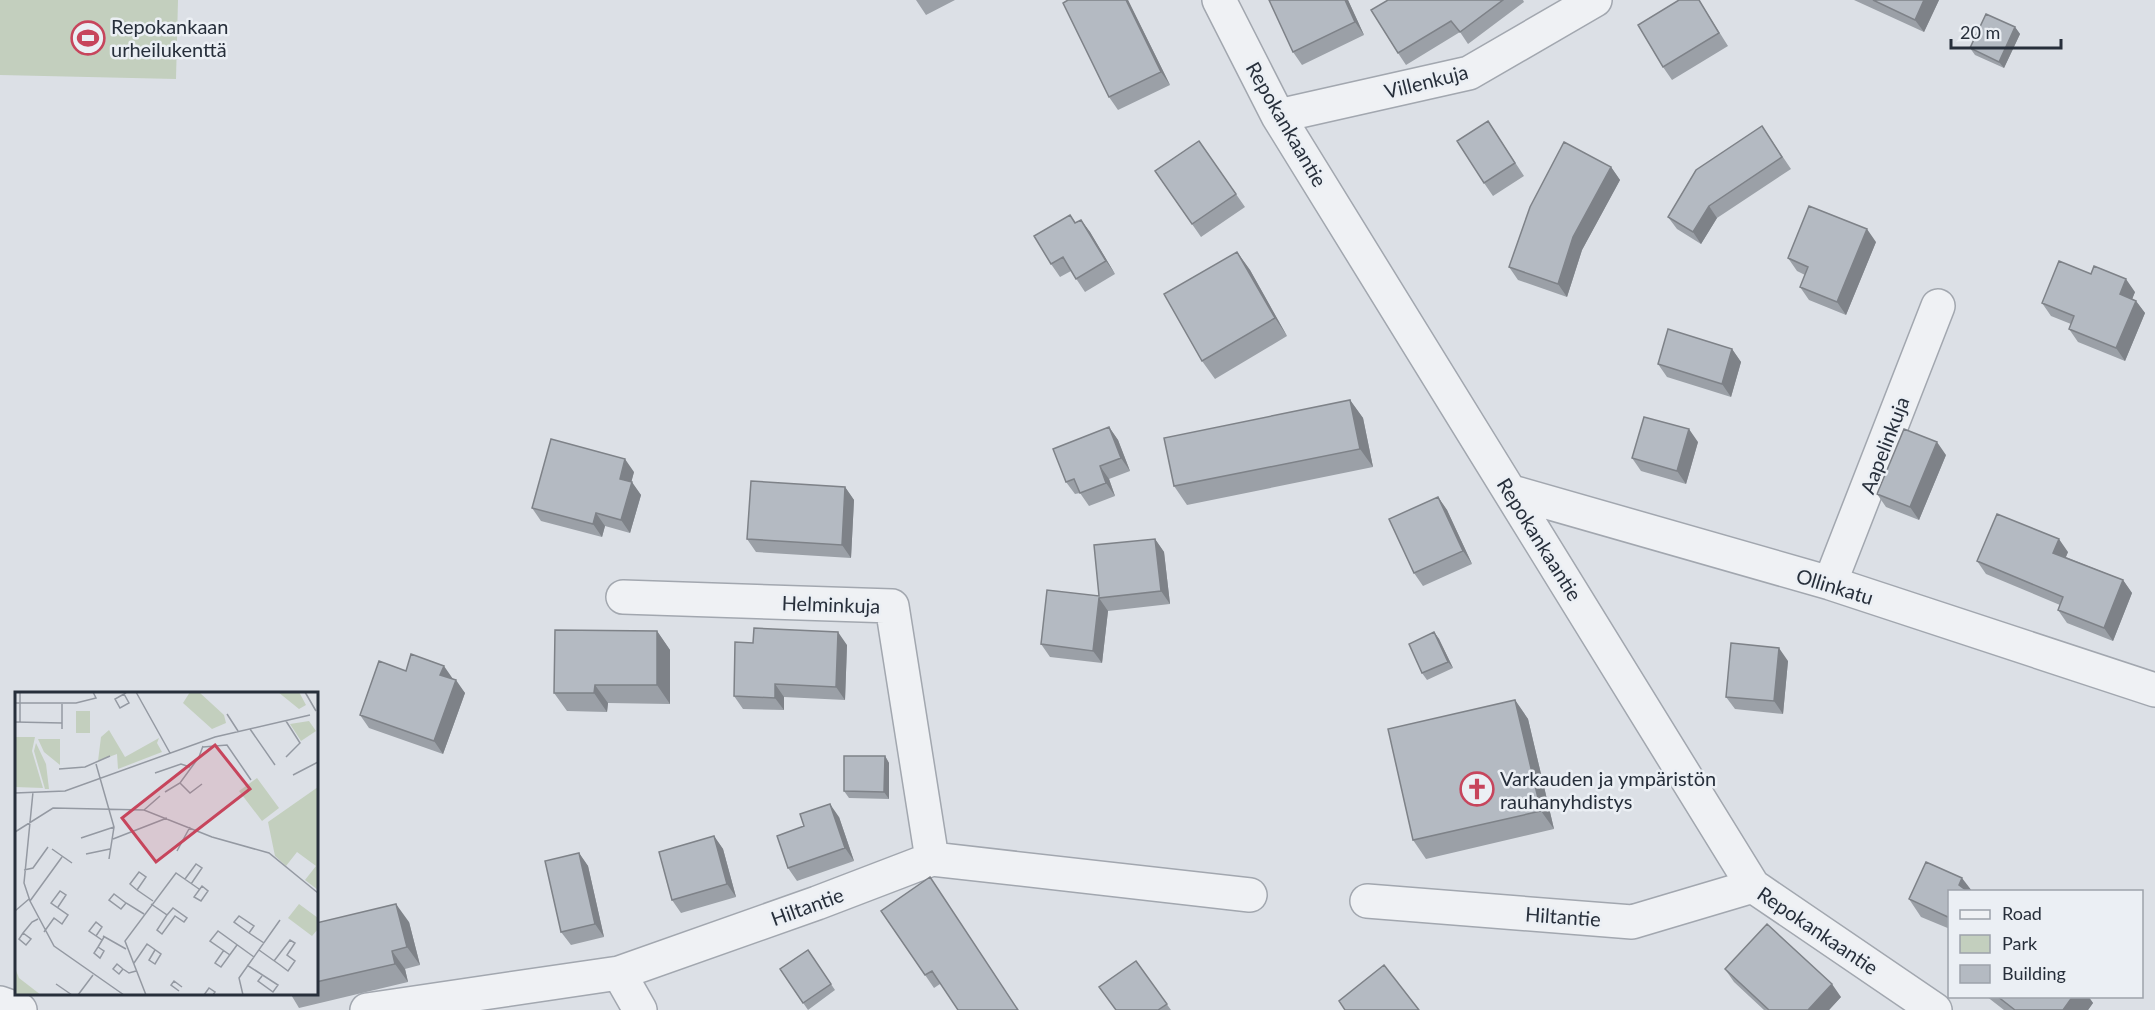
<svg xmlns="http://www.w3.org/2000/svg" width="2155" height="1010" font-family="Lato,sans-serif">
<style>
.green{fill:#c3cfbe}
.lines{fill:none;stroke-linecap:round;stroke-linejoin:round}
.minor-casing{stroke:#a2a7af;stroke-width:36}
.minor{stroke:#eff1f4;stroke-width:33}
.wall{fill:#9ba0a7}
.shaded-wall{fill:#7e8288}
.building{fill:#b4bac2;stroke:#7e8288;stroke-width:1.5}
.labels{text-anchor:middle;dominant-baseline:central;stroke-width:5;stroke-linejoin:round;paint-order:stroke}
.poi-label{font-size:20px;fill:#272f3b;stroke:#ebeff4;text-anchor:start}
.street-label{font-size:20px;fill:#272f3b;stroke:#ebeff4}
.inset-road{fill:none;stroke:#9499a2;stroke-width:1.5}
.view{fill:#c7455c;fill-opacity:0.15;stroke:#c7455c;stroke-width:3}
.inset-edge{fill:none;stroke:#272f3b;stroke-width:3}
</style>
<rect width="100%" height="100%" fill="#dce0e6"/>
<path class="green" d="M0 0H178L176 79 0 75Z"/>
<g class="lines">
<g class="minor-casing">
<path id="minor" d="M1219 0 1278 116 1753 886 1935 1010
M1278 116 1469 73 1595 0
M1512 492 1830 583 2155 690
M1830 583 1938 306
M623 597 892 606 932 859
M1367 901 1632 922 1753 886
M619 973 640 1010
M0 1003 20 1010
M367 1010 619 973 817 903 932 859 1250 895"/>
</g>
<use href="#minor" class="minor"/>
</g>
<path class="wall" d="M916 0H955L926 15Z
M1068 0H1128L1170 85 1118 110 1109 97Z
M1348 0 1364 35 1302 65 1293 52Z
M1388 0H1523L1524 2 1468 44 1460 32 1406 65 1398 53Z
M1679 0H1699L1728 46 1672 80 1663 67Z
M1854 0H1939L1924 32Z
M2015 27 2020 34 2004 68 1975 55 1970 48Z
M1488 121 1524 176 1493 196 1484 183Z
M1762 126 1791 169 1717 218 1701 244 1677 229 1668 217Z
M1199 141 1245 207 1201 237 1155 171Z
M1611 167 1620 180 1582 250 1567 297 1518 280 1509 267Z
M1070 215 1076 223 1081 220 1090 232 1115 274 1085 292 1071 271 1060 277 1051 264Z
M1876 242 1846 315 1809 300 1800 287 1805 275 1797 271 1788 258Z
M1237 252 1250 270 1287 336 1215 379 1202 361Z
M2135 292 2132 299 2136 301 2145 313 2125 361 2078 342 2069 329 2071 324 2051 316 2042 303Z
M1732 349 1741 362 1731 397 1667 377 1658 364Z
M1350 400 1363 418 1373 467 1187 505 1174 486Z
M1109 427 1118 440 1130 471 1109 479 1115 496 1089 506 1080 493 1075 494 1066 482Z
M1698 442 1686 484 1641 471 1632 458Z
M1946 455 1919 520 1886 507 1877 494Z
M634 472 631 482 641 495 630 533 605 526 602 537 541 521 532 508Z
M845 487 854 500 851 558 756 552 747 539Z
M1438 497 1447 510 1472 564 1423 586 1414 573Z
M1155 539 1164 552 1170 604 1108 611 1102 663 1050 657 1041 644 1099 596Z
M2068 552 2066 557 2123 580 2132 593 2113 641 2067 623 2058 610 2060 605 1986 574 1977 561Z
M657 631 670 650V704L608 703 607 712 567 711 554 693Z
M1434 632 1439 639 1453 668 1427 680 1422 673Z
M847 645 845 700 784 697V710L743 709 734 696Z
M1788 661 1783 714 1735 709 1726 697Z
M406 671 453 679 465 693 443 754 369 728 360 715Z
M1515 700 1528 719 1554 829 1426 859 1413 840Z
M885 756 889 763V799L849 798 844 791Z
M839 817 854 861 797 881 788 868Z
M714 836 723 849 736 897 681 913 672 900Z
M579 853 588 866 604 937 571 945 561 932Z
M930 877 940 984 934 988 881 911Z
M1950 891V929L1921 917 1909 899Z
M409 922 420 965 405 969 408 982 299 1008 290 993H316V923Z
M808 950 835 990 808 1010 780 969Z
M1136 961 1171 1010H1115Z
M1725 969 1841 997 1829 1010H1764L1734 982Z
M1986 996H2088L2093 1003 2088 1010H2004Z"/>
<path class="shaded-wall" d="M1126 0H1128L1170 85 1161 72Z
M1345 0H1348L1364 35 1355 22Z
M1924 0H1939L1924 32 1915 20Z
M2015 27 2020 34 2004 68 1999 62Z
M1611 167 1620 180 1582 250 1567 297 1558 284 1573 237Z
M1709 206 1717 218 1701 244 1693 232Z
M1081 220 1090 232 1115 274 1106 261Z
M1867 229 1876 242 1846 315 1837 302Z
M1237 252 1250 270 1287 336 1275 318Z
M2126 279 2135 292 2129 307 2120 294Z
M2136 301 2145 313 2125 361 2116 348Z
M1732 349 1741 362 1731 397 1722 384Z
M1350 400 1363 418 1373 467 1360 449Z
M1109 427 1118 440 1130 471 1121 458Z
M1689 429 1698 442 1686 484 1677 471Z
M1937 442 1946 455 1919 520 1910 507Z
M625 459 634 472 629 491 620 479Z
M1100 466 1109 479 1115 496 1106 483Z
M632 482 641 495 630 533 621 520Z
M845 487 854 500 851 558 842 545Z
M1438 497 1447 510 1472 564 1463 551Z
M596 513 605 526 602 537 593 524Z
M1155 539 1164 552 1170 604 1161 591Z
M2059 539 2068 552 2062 565 2053 553Z
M2123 580 2132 593 2113 641 2104 628Z
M1099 598 1108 611 1102 663 1093 651Z
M657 631 670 650V704L657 685Z
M838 632 847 645 845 700 836 687Z
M1434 632 1439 639 1453 668 1448 662Z
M1779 648 1788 661 1783 714 1774 701Z
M444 666 453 679 440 675Z
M456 680 465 693 443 754 434 741Z
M775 684 784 697V710L775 698Z
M595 685 608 703 607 712 594 693Z
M1515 700 1528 719 1554 829 1541 811Z
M885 756 889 763V799L884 792Z
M830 804 839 817 854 861 845 848Z
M714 836 723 849 736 897 727 884Z
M579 853 588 866 604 937 595 924Z
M1962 878 1972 891H1963L1959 885Z
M396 904 409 922 420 965 407 947Z
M392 951 405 969 408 982 395 964Z
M1832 984 1841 997 1829 1010H1808Z
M2073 996H2088L2093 1003 2088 1010H2063Z"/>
<path class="building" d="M1068 0H1126L1161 72 1109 97 1063 3Z
M1269 0H1345L1355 22 1293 52Z
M1388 0H1503L1460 32 1451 21 1398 53 1371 10Z
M1679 0H1699L1719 33 1663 67 1638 25Z
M1873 0H1924L1915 20Z
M1986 14 2015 27 1999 62 1970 48Z
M1488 121 1515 163 1484 183 1457 141Z
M1762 126 1782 157 1709 206 1693 232 1668 217 1696 170Z
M1199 141 1236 194 1192 224 1155 171Z
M1564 142 1611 167 1573 237 1558 284 1509 267 1530 207Z
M1809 206 1867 229 1837 302 1800 287 1808 267 1788 258Z
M1070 215 1075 223 1081 220 1106 261 1076 279 1063 257 1051 264 1034 236Z
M1237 252 1275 318 1202 361 1164 294Z
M2059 261 2091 274 2094 266 2126 279 2120 294 2136 301 2116 348 2069 329 2074 316 2042 303Z
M1668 329 1732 349 1722 384 1658 364Z
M1350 400 1360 449 1174 486 1164 438Z
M1644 417 1689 429 1677 471 1632 458Z
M1109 427 1121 458 1100 466 1106 483 1080 493 1074 479 1066 482 1053 449Z
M1904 429 1937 442 1910 507 1877 494Z
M551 439 625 459 620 479 632 482 621 520 596 513 593 524 532 508Z
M751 481 845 487 842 545 747 539Z
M1438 497 1463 551 1414 573 1389 519Z
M1997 514 2059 539 2053 553 2123 580 2104 628 2058 610 2063 597 1977 561Z
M1155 539 1161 591 1099 598 1093 651 1041 644 1047 590 1099 596 1094 545Z
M754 628 838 632 836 687 775 684V698L734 696 735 642 753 643Z
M555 630 657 631V685H595L594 693H554Z
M1434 632 1448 662 1422 673 1409 644Z
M1731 643 1779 648 1774 701 1726 697Z
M411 654 444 666 440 675 456 680 434 741 360 715 379 661 406 671Z
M1515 700 1541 811 1413 840 1388 729Z
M844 756H885L884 792 844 791Z
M830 804 845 848 788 868 777 836 804 826 800 814Z
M714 836 727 884 672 900 659 852Z
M579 853 595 924 561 932 545 861Z
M1926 862 1962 878 1959 885 1967 891H1950V918L1909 899Z
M930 877 1018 1010H958L932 971 925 975 881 911Z
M396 904 407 947 392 951 395 964 316 982V923Z
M1767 924 1832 984 1808 1010H1769L1725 969Z
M808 950 831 984 803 1003 780 969Z
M1136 961 1167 1004 1158 1010H1116L1099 987Z
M1384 965 1419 1010H1345L1339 1001Z
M1997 996H2073L2063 1010H2015Z"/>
<defs>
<g id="stadium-ring" transform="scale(1.725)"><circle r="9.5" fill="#ebeff4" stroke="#c7455c" stroke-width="1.5"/><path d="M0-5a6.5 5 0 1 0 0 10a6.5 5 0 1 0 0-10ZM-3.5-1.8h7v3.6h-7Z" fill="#c7455c"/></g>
<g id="church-ring" transform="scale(1.725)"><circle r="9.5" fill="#ebeff4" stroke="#c7455c" stroke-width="1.5"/><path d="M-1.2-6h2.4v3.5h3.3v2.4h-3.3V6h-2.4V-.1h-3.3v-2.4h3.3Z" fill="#c7455c"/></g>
</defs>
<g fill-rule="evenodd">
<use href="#stadium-ring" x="88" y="38"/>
<use href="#church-ring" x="1477" y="789"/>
</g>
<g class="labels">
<g class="poi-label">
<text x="111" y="26">Repokankaan<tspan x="111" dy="23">urheilukenttä</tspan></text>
<text x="1500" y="778">Varkauden ja ympäristön<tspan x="1500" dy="23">rauhanyhdistys</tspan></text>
</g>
<g class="street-label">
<text transform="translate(1426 81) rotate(-14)">Villenkuja</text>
<text transform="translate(1287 124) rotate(60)">Repokankaantie</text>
<text transform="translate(1884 445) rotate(-69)">Aapelinkuja</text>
<text transform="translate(1540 539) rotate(58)">Repokankaantie</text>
<text transform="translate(1835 586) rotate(17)">Ollinkatu</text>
<text transform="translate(831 604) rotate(2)">Helminkuja</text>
<text transform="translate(807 906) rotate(-20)">Hiltantie</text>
<text transform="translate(1563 916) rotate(4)">Hiltantie</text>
<text transform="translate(1818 930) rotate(34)">Repokankaantie</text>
</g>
</g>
<g transform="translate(15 692)">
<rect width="303" height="303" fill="#dce0e6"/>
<path d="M175 0H184L209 23 211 31 197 37 168 11ZM263 0H284L291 13 284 17ZM61 19H75V41H61ZM294 29 301 39 286 49 275 32ZM94 38 110 65 144 46 142 51 147 60 103 77 102 62 83 69 86 45ZM0 45H20L17 59 28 96 0 95ZM23 47H45V73L29 60ZM21 51 31 72 34 97H30L19 59ZM242 86 264 116 247 129 224 99ZM303 95V198L290 188 301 174 282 160 271 174 260 164 253 130ZM284 212 303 226V237L297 244 273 226ZM0 276 4 286 26 303H0Z" fill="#c3cfbe"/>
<path class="inset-road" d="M5 0V30M121 0 155 61M290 0 301 19M109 2 114 11 105 16 100 7 109 2 112 0M0 11H61L81 6 78 0M47 12V37M212 22 223 39M271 29 285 51 271 65M0 30 47 31M235 37 260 73M188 55 212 53 236 88M81 72 99 135 94 167M44 77 70 75 95 64M140 81 166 72 175 75M278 83 303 70M165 91 175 101 187 92M18 100 9 191 15 209 39 254 109 303M150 100 165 91 184 65 188 54M0 101 50 99 200 45 295 23M129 118 145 104M0 140 38 116 129 118 197 145 254 161 303 201M66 146 99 135M98 147 152 126M37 157 57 171M162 159 175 135M71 162 95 157M9 178 18 176 33 155M170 187 181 172 187 176 176 192M187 194 193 199 186 209 179 205ZM122 198 131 185 124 180 115 192 122 198 138 209M15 209 47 165M111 211 106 217 94 208 99 202 111 211 129 222M136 212 152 223 142 238 147 242 160 224 169 230 172 226 158 216 152 223M0 219 14 207M29 240 39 226 47 232 53 223 36 211 45 199 51 203 43 215M8 241 16 247 11 253 4 247 8 241 17 230 23 227M234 241 239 234 224 224 219 230 234 241 249 251M81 244 87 235 81 230 74 239 87 248M88 244 111 257M83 255 89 259 85 266 79 261 83 255 89 245M209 258 200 271 206 275 222 253M244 258 265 273 273 279 280 269 272 263 280 251 275 248 259 269M215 263 195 249 203 239 239 265M119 271 132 252 146 262 140 272 134 268 140 258M232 273 263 293 258 300 243 289 247 284M108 277 104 282 98 277 102 272 108 277 114 281 121 279M41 292 57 303M164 299 156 293 159 289 167 295M63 303 78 283M131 303 110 249 161 181 184 197M189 303 194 296 200 300 198 303M228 303 224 286 265 228"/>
<path class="view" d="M200 53 235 97 141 170 107 126Z"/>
<rect width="303" height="303" class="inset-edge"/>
</g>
<rect x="1948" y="890" width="195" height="108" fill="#ebeff4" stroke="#9da2aa" stroke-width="1.5"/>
<rect x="1960" y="910" width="30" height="9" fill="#eff1f4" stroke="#9da2aa" stroke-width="1.5"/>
<text x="2002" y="920" font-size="18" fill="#272f3b">Road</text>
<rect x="1960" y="935" width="30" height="18" fill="#c3cfbe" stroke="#9da2aa" stroke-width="1.5"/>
<text x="2002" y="950" font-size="18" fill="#272f3b">Park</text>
<rect x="1960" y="965" width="30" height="18" fill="#b4bac2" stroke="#9da2aa" stroke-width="1.5"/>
<text x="2002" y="980" font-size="18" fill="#272f3b">Building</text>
<path d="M1951 39v9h110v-9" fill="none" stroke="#272f3b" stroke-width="3"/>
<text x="1960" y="39" font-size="18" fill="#272f3b" stroke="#ebeff4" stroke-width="4.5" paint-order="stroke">20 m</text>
</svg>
